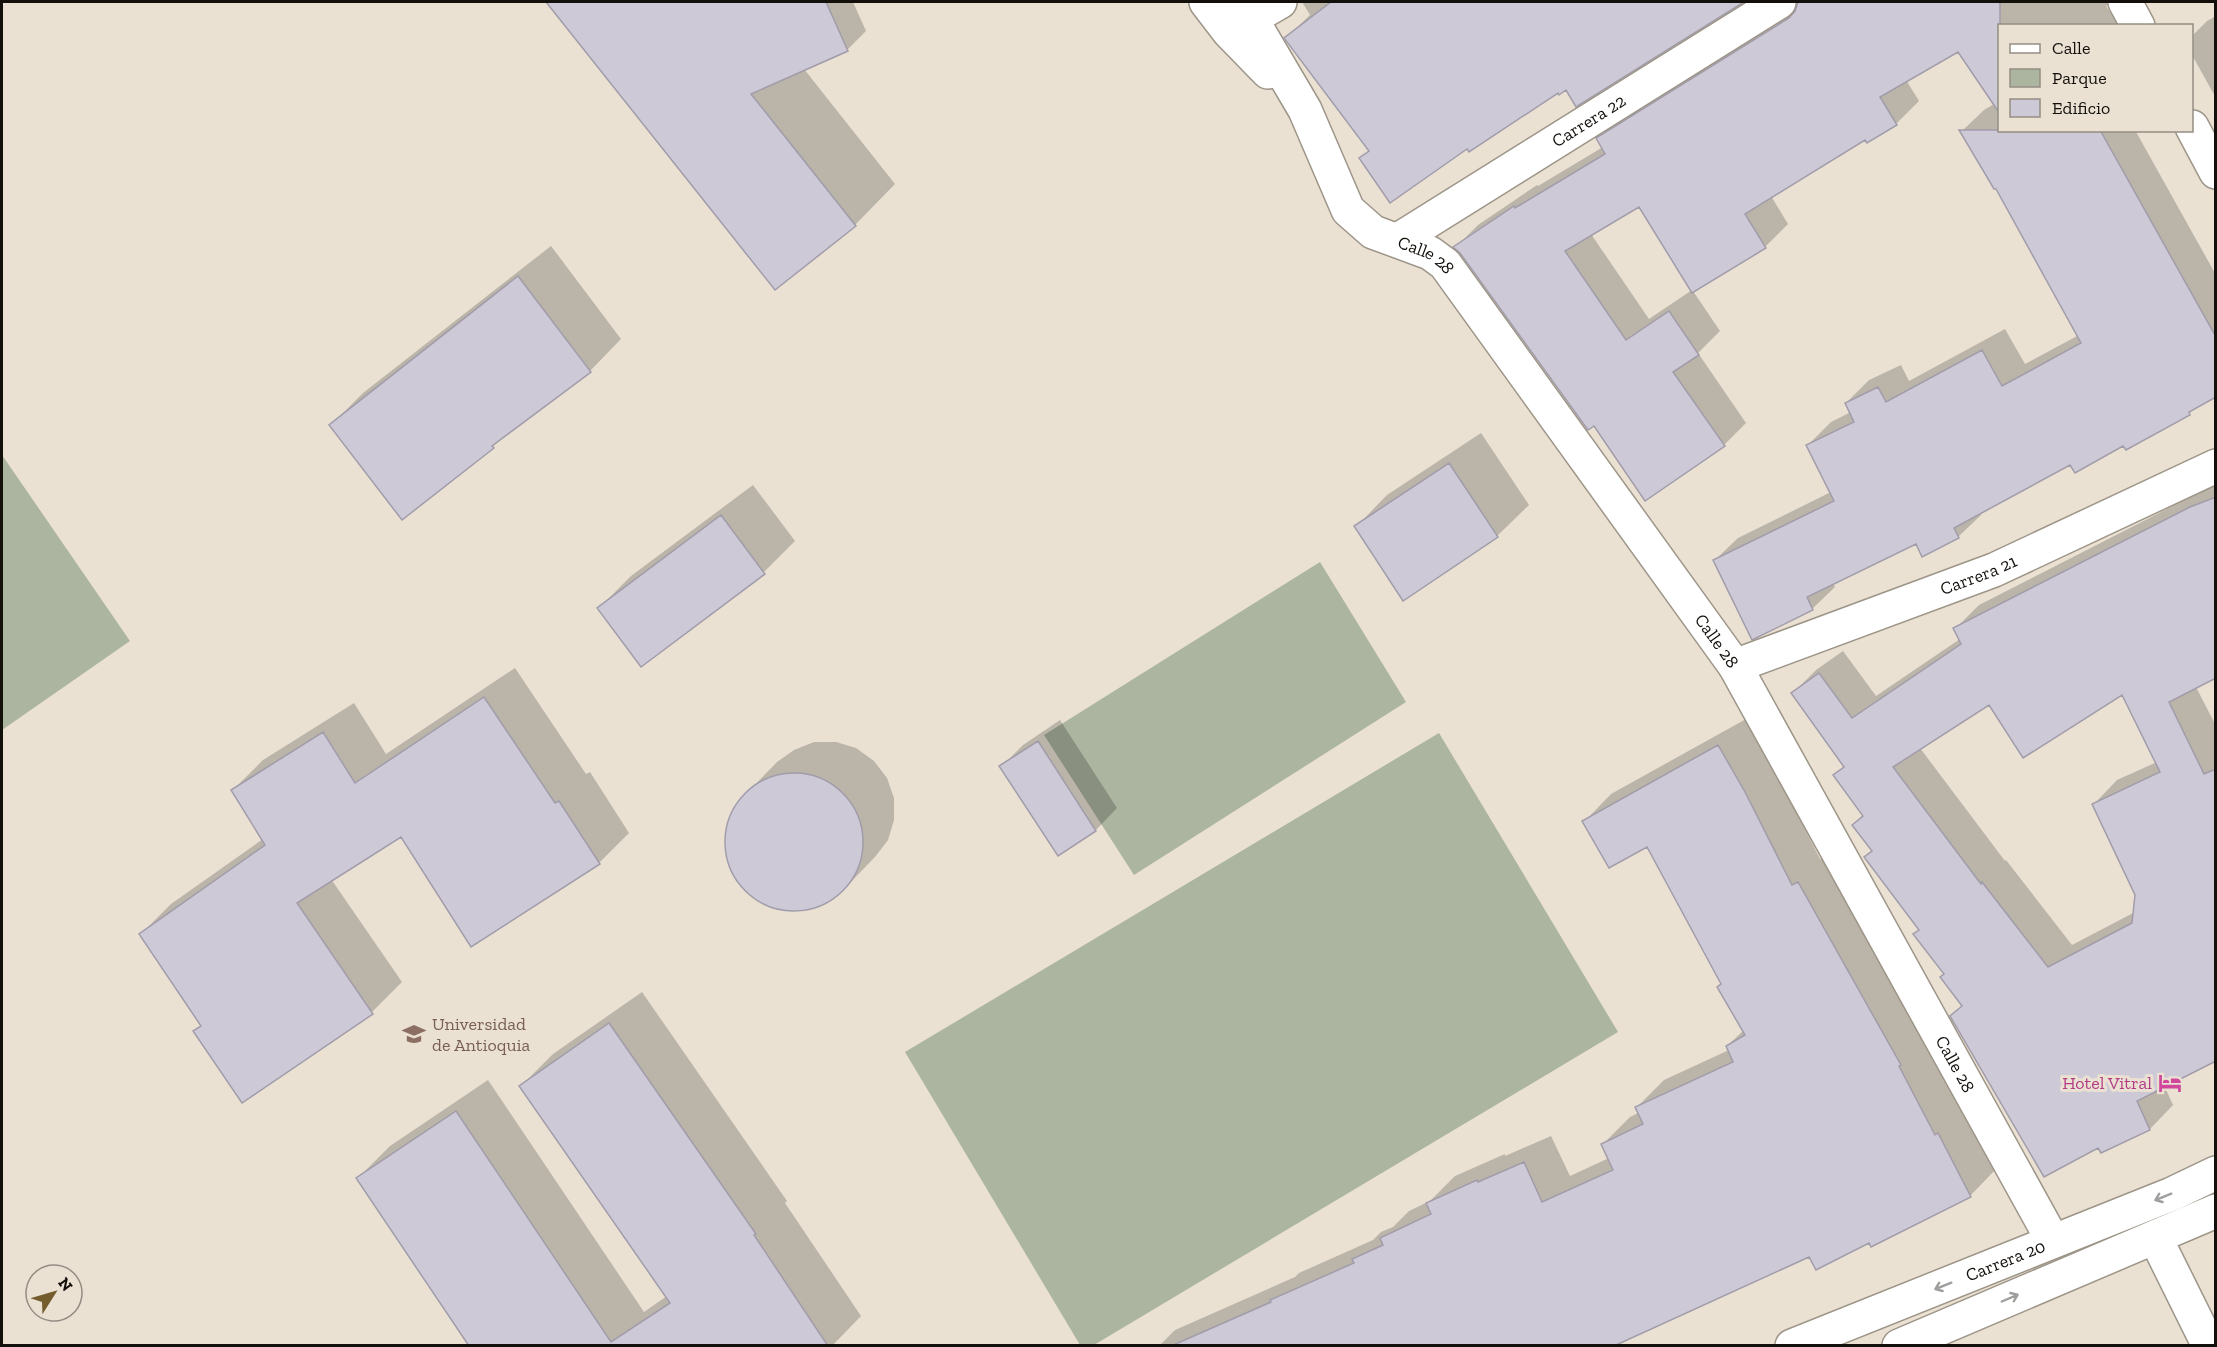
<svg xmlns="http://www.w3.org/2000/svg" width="2217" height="1347" font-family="'Zilla Slab',serif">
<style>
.green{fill:#acb5a0}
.shadow{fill:#0003;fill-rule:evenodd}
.building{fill:#cec9d7;stroke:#a19caa;stroke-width:1.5;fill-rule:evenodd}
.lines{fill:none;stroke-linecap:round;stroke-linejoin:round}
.minor-casing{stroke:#9d9588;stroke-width:36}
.primary-casing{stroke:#9d9588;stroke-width:36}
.minor{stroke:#fff;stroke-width:33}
.primary{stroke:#fff;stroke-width:33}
.oneway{stroke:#a19f9d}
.labels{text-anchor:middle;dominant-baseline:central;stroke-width:6;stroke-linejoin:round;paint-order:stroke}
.street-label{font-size:18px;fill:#13100b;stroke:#eae1d3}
.education-label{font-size:18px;fill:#785e54;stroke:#eae1d3;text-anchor:start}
.hotel-label{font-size:18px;fill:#b23c85;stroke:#eae1d3;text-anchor:end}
</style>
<rect width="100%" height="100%" fill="#eae1d3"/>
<path class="green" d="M2 455 130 641 2 730Z
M1320 562 1406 702 1134 875 1044 735Z
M1439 733 1618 1032 1094 1345H1080L905 1052Z"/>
<path class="shadow" d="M547 2H853L866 31 847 50 804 69 895 184 855 225 775 288Z
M1302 2H1742L1577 104 1567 88 1558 91 1468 147 1361 159 1370 149 1286 38 1310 15Z
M1799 2H2111L2106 6 2119 26H2000V130H2135L2216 275V396L2197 406 2189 413 2124 444 2071 463 1980 512 1981 515 1958 537 1917 542 1833 583 1835 587 1812 609 1715 560 1738 538 1831 492 1808 445 1831 422 1851 412 1846 403 1869 380 1901 365 1909 381 2005 329 2025 364 2079 335 1996 187 1961 132 1984 110 1994 104 1958 50 1906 80 1919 101 1896 124 1868 141 1866 138 1771 196 1788 224 1765 247 1693 291 1720 331 1698 353 1746 423 1724 445 1594 424 1456 247 1478 225 1537 185 1538 186 1603 147 1598 139 1620 116 1798 5ZM1640 205 1692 290 1649 319 1591 234Z
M2216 16V98L2192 55V36L2207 21Z
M551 246 621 339 590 371 504 435 493 447 403 517 331 425 363 393Z
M1481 433 1529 505 1497 536 1356 527 1387 495Z
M2216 484V676L2196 687 2216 726V1061L2164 1085 2173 1105 2150 1129 2101 1151 1952 1016 1963 1005 1873 850 1854 825 1864 814 1835 775 1845 765 1793 693 1816 670 1843 651 1876 696 1960 639 1955 629 1979 605ZM2123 693 2157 762 2117 780 2094 804 2136 895 2135 912 2072 945 2006 860 2005 861 1920 748 1989 703Z
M753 485 795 541 764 572 599 608 631 576Z
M515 668 586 774 590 772 629 833 599 863 401 835 331 879 402 982 372 1012 242 1101 195 1031 202 1024 141 934 171 904 263 839 233 790 263 760 354 703 386 754Z
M1746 719 1772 765 1820 859 1826 856 1997 1168 1970 1196 1870 1241 1810 1255 1605 1346H1159L1175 1330 1295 1277 1299 1273 1373 1240 1381 1232 1393 1227 1409 1211 1430 1201 1455 1176 1505 1154V1156L1551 1136 1570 1176 1609 1158 1603 1144 1630 1117 1640 1112 1637 1107 1664 1080 1729 1050 1727 1046 1744 1030 1723 983 1647 845 1584 822 1611 794Z
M1060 720 1117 808 1096 830 1058 854 1001 767 1023 745Z
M814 742H836L856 748 874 761 887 778 894 798V820L888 840 875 857 843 890 826 903 806 910H785L764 904 746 892 733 874 727 854 726 832 732 813 745 795 777 762 794 750Z
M642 992 787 1201 785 1203 861 1316 832 1346H471L358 1178 390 1146 488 1080 644 1312 667 1296 521 1086 553 1054Z"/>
<path class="building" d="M546 2H826L848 51 751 94 856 226 775 290Z
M1331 2H1744L1576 107 1566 90 1559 95 1558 93 1469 152 1467 149 1390 203 1359 158 1369 151 1284 38Z
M1798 2H2000V114L1958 52 1880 97 1897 125 1867 143 1865 140 1745 214 1766 248 1692 293 1639 207 1565 251 1626 340 1669 311 1699 355 1673 372 1725 446 1645 501 1594 426 1588 430 1460 253 1453 247 1514 206 1515 208 1605 154 1596 138 1789 18 1795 11Z
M1959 130H2100L2216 337V397L2189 412 2190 415 2126 450 2123 446 2075 473 2070 465 1954 528 1959 538 1922 557 1916 544 1807 597 1813 610 1752 640 1713 560 1834 501 1806 445 1854 422 1845 403 1878 387 1886 402 1982 350 2002 386 2081 343 1996 189H1994Z
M518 276 591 372 492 446 494 448 402 520 329 425Z
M1449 463 1498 537 1403 601 1354 526Z
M2216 497V678L2169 702 2204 774 2216 769V1061L2137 1101 2150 1130 2101 1153 2098 1148 2044 1177 1950 1016 1962 1006 1940 977 1944 974 1913 934 1919 930 1864 857 1872 851 1852 825 1863 816 1833 775 1844 767 1791 693 1819 673 1852 718 1961 644 1953 628 2190 507ZM2122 695 2160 772 2092 804 2135 895 2132 923 2048 967 1982 882 1981 884 1893 767 1989 705 2023 758Z
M721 515 765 574 641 667 597 608Z
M484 697 555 803 559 801 600 864 471 947 401 837 297 903 373 1014 242 1103 193 1031 201 1026 139 934 265 845 231 790 323 732 355 783Z
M1038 741 1096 831 1058 856 999 766Z
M1718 745 1745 792 1792 885 1798 882 1901 1065 1899 1066 1935 1135 1938 1133 1971 1197 1871 1247 1869 1243 1816 1270 1809 1257 1614 1346H1171L1271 1302 1270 1300 1354 1263 1352 1259 1383 1245 1380 1238 1431 1214 1426 1203 1477 1180 1478 1182 1524 1162 1542 1202 1613 1170 1601 1144 1643 1124 1635 1107 1733 1062 1726 1046 1745 1035 1717 987 1721 984 1647 847 1609 868 1582 821Z
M725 842a69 69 0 1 1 138 0a69 69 0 1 1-138 0Z
M609 1023 756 1234 754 1235 828 1346H469L356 1178 456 1111 611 1342 670 1303 519 1086Z"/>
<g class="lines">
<g class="minor-casing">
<g id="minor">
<path d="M1206 2 1229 32 1268 72"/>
<path id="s1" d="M1237 2 1252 20 1305 110 1348 210 1373 232 1430 253 1445 264 1735 666 2053 1241"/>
<path d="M2125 2 2138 26"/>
<path d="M1233 29 1280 2"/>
<path d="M2192 127 2216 172"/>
<path id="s2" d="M1398 240 1779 2"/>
<path id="s3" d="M1735 666 1994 570 2216 466"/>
<path d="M2155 1237 2209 1346"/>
</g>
</g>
<g class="primary-casing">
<g id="primary">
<path id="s4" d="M1792 1346 2172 1194 2216 1173"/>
<path d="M1899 1346 2216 1211"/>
</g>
</g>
<use href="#minor" class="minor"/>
<use href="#primary" class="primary"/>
</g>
<defs><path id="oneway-shaft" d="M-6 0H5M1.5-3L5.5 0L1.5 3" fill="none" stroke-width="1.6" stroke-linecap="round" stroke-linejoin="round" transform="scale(1.5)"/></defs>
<g class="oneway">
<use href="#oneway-shaft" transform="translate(2163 1197) rotate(158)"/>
<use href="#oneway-shaft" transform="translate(1943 1286) rotate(158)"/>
<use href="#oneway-shaft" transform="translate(2010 1298) rotate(-23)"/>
</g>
<defs>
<g id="university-bare" transform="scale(1.8)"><path d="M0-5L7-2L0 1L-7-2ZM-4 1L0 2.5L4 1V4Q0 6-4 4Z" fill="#8d6e63" stroke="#eae1d3" stroke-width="2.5" paint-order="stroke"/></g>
<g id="hotel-bare" transform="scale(1.8)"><path d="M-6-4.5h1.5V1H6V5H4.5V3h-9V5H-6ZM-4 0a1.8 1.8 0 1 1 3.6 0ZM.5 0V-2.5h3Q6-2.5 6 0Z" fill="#d1479c" stroke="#eae1d3" stroke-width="2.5" paint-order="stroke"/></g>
</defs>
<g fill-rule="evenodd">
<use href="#university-bare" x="414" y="1034"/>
<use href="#hotel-bare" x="2170" y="1083"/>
</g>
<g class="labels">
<g class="street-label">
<text stroke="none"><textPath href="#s2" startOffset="225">Carrera 22</textPath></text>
<text stroke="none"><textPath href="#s1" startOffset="328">Calle 28</textPath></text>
<text stroke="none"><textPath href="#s3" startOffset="260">Carrera 21</textPath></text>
<text stroke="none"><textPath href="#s1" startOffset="814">Calle 28</textPath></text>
<text stroke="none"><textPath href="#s1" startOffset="1300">Calle 28</textPath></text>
<text stroke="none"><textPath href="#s4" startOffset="230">Carrera 20</textPath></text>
</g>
<g class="education-label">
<text x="432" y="1024">Universidad<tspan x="432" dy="21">de Antioquia</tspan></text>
</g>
<g class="hotel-label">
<text x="2152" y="1083">Hotel Vitral</text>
</g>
</g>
<rect width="2217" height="1347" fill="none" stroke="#13100b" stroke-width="6"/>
<rect x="1998" y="24" width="195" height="108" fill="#eae1d3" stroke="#948d83" stroke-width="1.5"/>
<rect x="2010" y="44" width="30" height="9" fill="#ffffff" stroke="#948d83" stroke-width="1.5"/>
<text x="2052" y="54" font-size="18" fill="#13100b">Calle</text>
<rect x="2010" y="69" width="30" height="18" fill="#acb5a0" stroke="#948d83" stroke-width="1.5"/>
<text x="2052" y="84" font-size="18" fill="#13100b">Parque</text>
<rect x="2010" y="99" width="30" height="18" fill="#cec9d7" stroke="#948d83" stroke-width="1.5"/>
<text x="2052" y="114" font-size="18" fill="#13100b">Edificio</text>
<g transform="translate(54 1293) rotate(53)"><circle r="28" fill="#eae1d3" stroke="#948d83" stroke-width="1.5"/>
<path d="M0-4.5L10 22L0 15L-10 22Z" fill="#755c2d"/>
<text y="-9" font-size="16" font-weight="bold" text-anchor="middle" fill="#13100b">N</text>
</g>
</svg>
